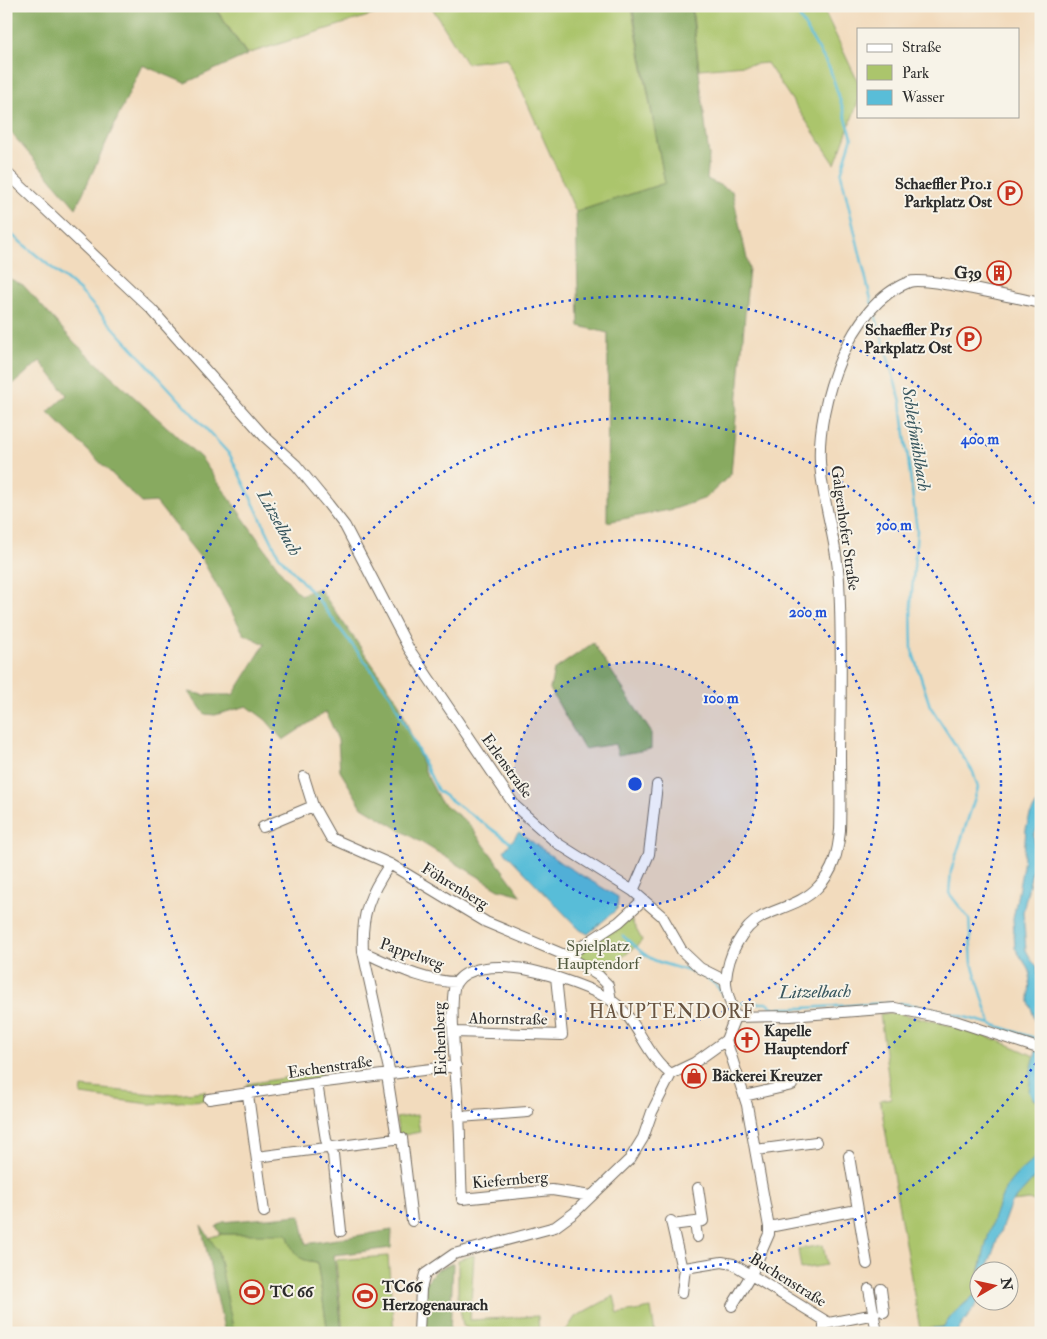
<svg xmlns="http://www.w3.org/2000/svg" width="1047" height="1339" font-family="'IM FELL Double Pica',serif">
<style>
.green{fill:#abc56c;stroke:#6b784c}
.forest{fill:#88aa60;stroke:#5a6a46}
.water{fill:#59bdd8;stroke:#427482}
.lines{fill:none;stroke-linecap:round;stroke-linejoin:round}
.stream{stroke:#59bdd8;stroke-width:2.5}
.minor-casing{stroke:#71695e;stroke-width:12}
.minor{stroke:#fff;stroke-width:10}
.ring{fill:none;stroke:#1d4ed8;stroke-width:2.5;stroke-dasharray:2.5 5}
.labels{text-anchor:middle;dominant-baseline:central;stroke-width:4;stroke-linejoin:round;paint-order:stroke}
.poi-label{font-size:16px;font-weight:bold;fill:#2b2b2b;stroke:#f7f3e8;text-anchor:start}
.street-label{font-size:16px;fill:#2b2b2b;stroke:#f7f3e8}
.park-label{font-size:16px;fill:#51593e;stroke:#f7f3e8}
.water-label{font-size:18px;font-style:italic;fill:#39575f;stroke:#f7f3e8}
.quarter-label{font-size:19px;letter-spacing:1px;fill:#685441;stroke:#f7f3e8}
.centre{fill:#1d4ed8;stroke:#f7f3e8;stroke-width:2.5}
.ring-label{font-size:15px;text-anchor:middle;font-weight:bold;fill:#1d4ed8;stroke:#f7f3e8;stroke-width:4;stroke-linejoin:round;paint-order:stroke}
</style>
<rect width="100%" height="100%" fill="#f7f3e8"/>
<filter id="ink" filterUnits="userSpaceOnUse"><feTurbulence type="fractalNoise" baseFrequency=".02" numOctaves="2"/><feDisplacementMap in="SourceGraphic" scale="10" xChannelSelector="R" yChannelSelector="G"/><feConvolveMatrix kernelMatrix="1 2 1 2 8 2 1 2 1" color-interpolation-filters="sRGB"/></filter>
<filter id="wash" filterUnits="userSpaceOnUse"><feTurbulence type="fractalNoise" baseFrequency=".0096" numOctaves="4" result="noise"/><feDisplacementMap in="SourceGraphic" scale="20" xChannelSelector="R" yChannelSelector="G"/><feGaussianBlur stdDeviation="1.12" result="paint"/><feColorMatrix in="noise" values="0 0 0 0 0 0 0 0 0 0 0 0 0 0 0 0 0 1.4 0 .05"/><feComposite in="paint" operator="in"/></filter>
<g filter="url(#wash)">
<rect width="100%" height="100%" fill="#f2dbbd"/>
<path class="green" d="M214 6H400L247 54Z
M431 6H631L665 183 576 212 507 58 466 63Z
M692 6H822L858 82V102L835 164 767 63 699 69Z
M630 918 642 940 640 943 599 976 567 956Z
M895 1013C946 1023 989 1034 1036 1057L1031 1071 1034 1100H1041V1152L1006 1188 978 1275V1292L953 1314 943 1327 920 1329 880 1100 891 1098 880 1014Z
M321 1072V1079L248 1090 247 1084Z
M82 1087 164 1095 205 1091 206 1100 149 1104 81 1095Z
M417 1115 420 1132 399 1136 396 1118Z
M1041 1171V1205L1029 1200 1012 1202Z
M287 1233C294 1253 295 1260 317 1262L328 1333H234L218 1251 208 1238 221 1234Z
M823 1245 827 1265 801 1269 798 1249Z
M474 1255 470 1320 538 1316 539 1333H478L463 1326 458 1297V1260Z
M388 1256 394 1333H343L336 1260Z
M614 1296 618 1314 651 1308 655 1333H560L565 1332 575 1317Z"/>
<path class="forest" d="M6 6H213L247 55 185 83 142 65 76 208 6 127Z
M632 6H691L709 156 707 179 732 191 749 268 731 474 706 498 674 509 607 522 608 333 579 326 576 212 665 183Z
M6 277 23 285 75 343 201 458 284 576 300 595 319 588 398 701 427 776 440 801 468 823 521 895 499 889 362 807 340 771 338 740 326 712 283 740 266 720 247 706 215 715 205 714 189 692 204 695H233L265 644 244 634 203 561 156 502 142 503 48 412 67 395 40 361 6 390Z
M593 643 651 732V749L618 755 615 744 584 749 550 689 554 670Z
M300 1215 306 1244 392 1230 391 1248 334 1255 342 1333H328L317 1262C295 1260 294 1253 287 1234H221L216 1227 223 1222Z
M201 1225 218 1251 234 1333H225Z
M453 1263 450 1333H421L424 1285 435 1271Z"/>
<path class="water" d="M1041 797V821L1034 835 1035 858 1023 912 1026 950 1032 961 1037 966C1039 980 1036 993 1041 1006V1100H1034L1029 1092 1031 1071 1040 1035 1029 1002 1030 971 1015 948 1013 919 1023 866 1026 829 1030 815Z
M519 832 561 863 618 897 617 909 588 934 580 930 504 851Z
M1041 1152V1171L1010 1205 986 1271 980 1272 979 1301 956 1333 933 1332V1328L943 1327 953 1314 978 1292C978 1268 994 1209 1006 1188 1015 1173 1030 1164 1041 1152Z"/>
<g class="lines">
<path class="stream" d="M793 6 830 69 852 137 841 174 872 304
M6 230 80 291 230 455 279 556 316 597 391 696 438 791 510 842
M874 311 901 402 917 531 911 604 912 650 930 706 973 772 978 788 951 871 949 893 969 919 972 963 991 1024 1041 1040
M623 936C633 944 643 955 654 960 676 970 712 971 723 995
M741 1003H767L774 1008H803L889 1003
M899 1003 930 1008 991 1024"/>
</g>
</g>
<g filter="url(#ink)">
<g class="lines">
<g class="minor-casing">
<path id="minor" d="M6 172 152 310 264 436 296 465 328 504 345 526 409 649 515 806 557 843 633 891 662 916 682 951 700 968 726 981
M304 777 313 806 331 838 390 864 486 922 567 956 599 976 608 985 611 1000
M263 827 313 806
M390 864C369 895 361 914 363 952 393 965 424 982 457 982
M633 891 649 854 657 785
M363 952 390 1074
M567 956 619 922 643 900
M735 1017C732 1006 725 991 726 980 728 955 741 928 763 916 782 907 803 903 818 887 834 871 838 852 840 830 841 805 840 779 840 753 841 696 842 638 839 581 837 541 822 502 820 462 817 404 849 304 909 282 925 276 1018 299 1041 303
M735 1017 790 1016 895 1008 955 1021 1041 1049
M454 1032 562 1035 556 977
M726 1040 747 1105 769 1227V1234L751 1275 732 1306
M387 1075 397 1139
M317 1083 326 1140 333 1155 341 1231
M248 1095 264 1212
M744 1096 792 1085
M209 1099 317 1083 456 1066
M459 1117 528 1112
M756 1150 816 1142
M849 1156 867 1264
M257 1157 402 1138 412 1221
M591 1196 552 1190 462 1199C460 1171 461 1144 459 1116 458 1093 447 998 456 983 466 966 498 966 516 968 539 970 593 988 612 1001 639 1020 644 1054 671 1074
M671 1221 681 1265 685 1268 722 1262 733 1264 829 1323 875 1314
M695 1222 697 1237
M672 1225 703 1221 698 1188
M769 1227 857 1210
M869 1289 877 1333
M881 1289 884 1312
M682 1293 685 1268
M419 1333 421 1289 425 1274 454 1254 555 1227 574 1213 630 1159 643 1138 652 1112 671 1074 694 1063 726 1040 735 1017
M824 1333V1321"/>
</g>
<use href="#minor" class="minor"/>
</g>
</g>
<circle cx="635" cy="784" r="122" fill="#1d4ed8" fill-opacity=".12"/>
<g class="ring">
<circle cx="635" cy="784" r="122"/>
<circle cx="635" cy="784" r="244"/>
<circle cx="635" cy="784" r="366"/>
<path d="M1040 1057A488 488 0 1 1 1040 511"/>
</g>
<defs>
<g id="parking-ring" transform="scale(1.25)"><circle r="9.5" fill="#f7f3e8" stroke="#c8321e" stroke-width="1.5"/><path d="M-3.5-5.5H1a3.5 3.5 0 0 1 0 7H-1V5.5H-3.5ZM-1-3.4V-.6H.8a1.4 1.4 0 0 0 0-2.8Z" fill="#c8321e"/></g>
<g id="building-ring" transform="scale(1.25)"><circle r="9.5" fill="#f7f3e8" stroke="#c8321e" stroke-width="1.5"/><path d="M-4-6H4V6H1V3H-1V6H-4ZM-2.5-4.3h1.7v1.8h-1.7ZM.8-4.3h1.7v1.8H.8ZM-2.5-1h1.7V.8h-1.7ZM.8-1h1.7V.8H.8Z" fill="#c8321e"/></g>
<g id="church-ring" transform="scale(1.25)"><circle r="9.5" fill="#f7f3e8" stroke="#c8321e" stroke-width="1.5"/><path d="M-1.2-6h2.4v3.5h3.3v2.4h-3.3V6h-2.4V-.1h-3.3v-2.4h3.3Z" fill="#c8321e"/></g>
<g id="shop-ring" transform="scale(1.25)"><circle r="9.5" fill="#f7f3e8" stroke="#c8321e" stroke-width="1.5"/><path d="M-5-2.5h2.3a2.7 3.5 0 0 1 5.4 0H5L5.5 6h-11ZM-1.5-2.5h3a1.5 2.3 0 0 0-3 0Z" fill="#c8321e"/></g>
<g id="stadium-ring" transform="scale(1.25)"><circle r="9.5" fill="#f7f3e8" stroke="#c8321e" stroke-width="1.5"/><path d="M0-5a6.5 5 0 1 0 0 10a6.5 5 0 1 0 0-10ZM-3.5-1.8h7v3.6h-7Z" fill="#c8321e"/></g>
</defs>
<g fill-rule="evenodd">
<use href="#parking-ring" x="1010" y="193"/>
<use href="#building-ring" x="999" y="273"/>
<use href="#parking-ring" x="969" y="339"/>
<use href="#church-ring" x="747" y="1040"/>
<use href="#shop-ring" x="694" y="1076"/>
<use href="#stadium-ring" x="252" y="1292"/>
<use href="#stadium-ring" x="365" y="1296"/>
</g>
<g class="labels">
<g class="poi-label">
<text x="992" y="184" text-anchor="end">Schaeffler P10.1<tspan x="992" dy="18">Parkplatz Ost</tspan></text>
<text x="982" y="273" text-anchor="end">G39</text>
<text x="952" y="330" text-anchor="end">Schaeffler P15<tspan x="952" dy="18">Parkplatz Ost</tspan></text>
<text x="764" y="1031">Kapelle<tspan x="764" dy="18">Hauptendorf</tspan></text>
<text x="712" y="1076">Bäckerei Kreuzer</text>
<text x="382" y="1287">TC66<tspan x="382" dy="18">Herzogenaurach</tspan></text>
<text x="270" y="1292">TC 66</text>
</g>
<g class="street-label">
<text transform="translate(845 528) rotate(82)">Galgenhofer Straße</text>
<text transform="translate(507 766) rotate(54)">Erlenstraße</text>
<text transform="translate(455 886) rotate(31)">Föhrenberg</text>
<text transform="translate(412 954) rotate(19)">Pappelweg</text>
<text transform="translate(508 1019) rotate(1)">Ahornstraße</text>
<text transform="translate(440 1039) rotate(-92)">Eichenberg</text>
<text transform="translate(330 1067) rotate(-8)">Eschenstraße</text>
<text transform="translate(510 1180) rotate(-5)">Kiefernberg</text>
<text transform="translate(788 1280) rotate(32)">Buchenstraße</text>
</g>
<g class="park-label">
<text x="598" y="946">Spielplatz<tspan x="598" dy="18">Hauptendorf</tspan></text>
</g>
<g class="water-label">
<text transform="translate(916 439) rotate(81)">Schleifmühlbach</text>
<text transform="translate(279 523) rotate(61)">Litzelbach</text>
<text transform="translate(815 992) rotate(-1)">Litzelbach</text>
</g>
<g class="quarter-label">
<text x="672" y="1012">HAUPTENDORF</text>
</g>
</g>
<circle cx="635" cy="784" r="8" class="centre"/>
<g class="ring-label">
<text x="980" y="444">400 m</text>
<text x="894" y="530">300 m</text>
<text x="808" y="617">200 m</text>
<text x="721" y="703">100 m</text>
</g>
<rect width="1047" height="1339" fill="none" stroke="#f7f3e8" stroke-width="25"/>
<rect x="857" y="28" width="162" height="90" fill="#f7f3e8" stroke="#a5a39c"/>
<rect x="867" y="44" width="25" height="8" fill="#ffffff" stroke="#a5a39c"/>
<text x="902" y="52" font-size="15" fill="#2b2b2b">Straße</text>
<rect x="867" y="65" width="25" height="15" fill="#abc56c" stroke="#a5a39c"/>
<text x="902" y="78" font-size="15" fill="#2b2b2b">Park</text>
<rect x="867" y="90" width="25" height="15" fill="#59bdd8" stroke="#a5a39c"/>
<text x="902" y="102" font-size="15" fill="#2b2b2b">Wasser</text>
<g transform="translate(994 1286) rotate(81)"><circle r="24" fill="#f7f3e8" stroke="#a5a39c"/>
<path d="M0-4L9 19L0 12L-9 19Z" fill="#c8321e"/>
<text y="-8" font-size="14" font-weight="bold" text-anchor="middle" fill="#2b2b2b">N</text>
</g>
</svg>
